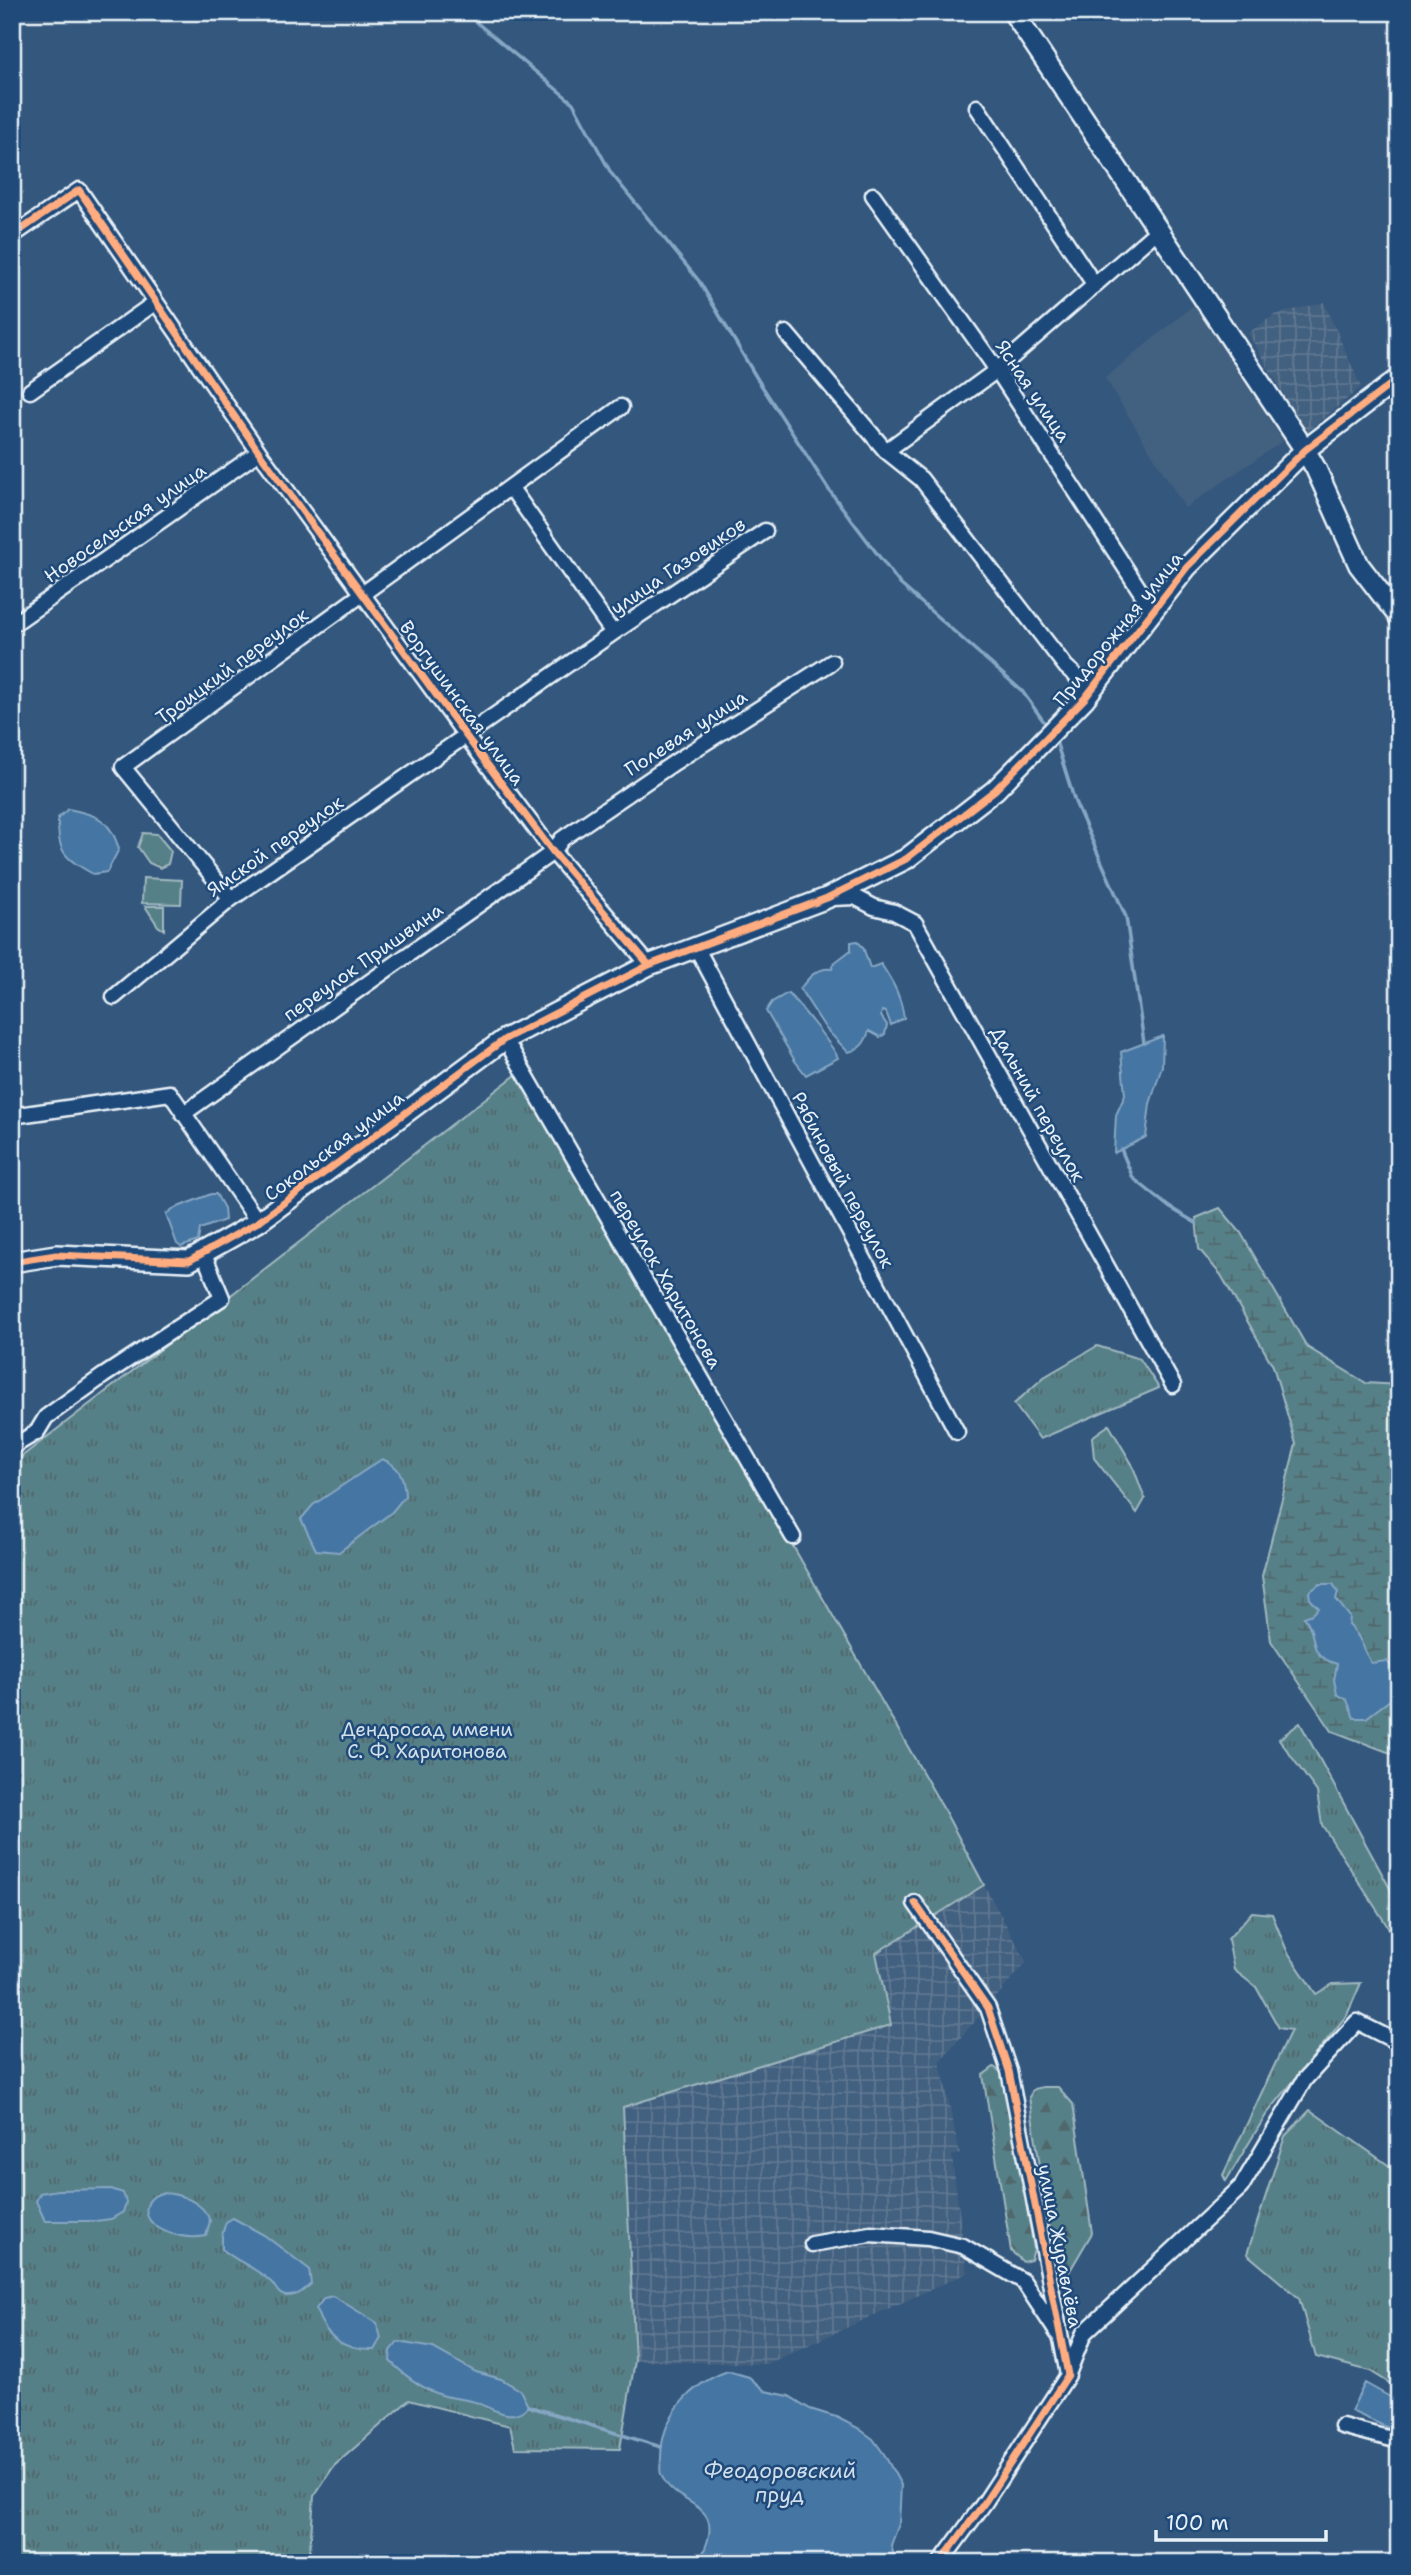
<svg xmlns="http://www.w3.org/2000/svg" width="1411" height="2575" font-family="'Shantell Sans',sans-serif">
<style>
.built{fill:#43607f}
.industrial{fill:url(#industrial-grid)}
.grass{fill:url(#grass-tufts);stroke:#a0b8c0;stroke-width:2}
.forest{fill:url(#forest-firs);stroke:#a0b8c0;stroke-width:2}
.wetland{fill:url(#wetland-marsh);stroke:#a0b8c0;stroke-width:2}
.pitch{fill:#578087;stroke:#a0b8c0;stroke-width:2}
.water{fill:#4575a2;stroke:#86a7c4;stroke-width:2}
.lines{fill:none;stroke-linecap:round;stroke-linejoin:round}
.stream{stroke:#86a7c4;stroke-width:3.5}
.street-casing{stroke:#e8f1f8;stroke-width:19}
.secondary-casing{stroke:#e8f1f8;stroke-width:24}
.street{stroke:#1f4a7a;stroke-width:14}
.secondary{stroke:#1f4a7a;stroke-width:19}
.cycleway-casing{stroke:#1f4a7a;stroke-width:11}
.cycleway{stroke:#ffac80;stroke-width:7}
.labels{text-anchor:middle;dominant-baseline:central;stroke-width:5;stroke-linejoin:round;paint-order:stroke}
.street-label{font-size:19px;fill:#e8f1f8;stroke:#1f4a7a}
.park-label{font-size:19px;fill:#d2e0e7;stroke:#1f4a7a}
.water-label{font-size:21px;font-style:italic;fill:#d0deeb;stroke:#1f4a7a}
</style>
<defs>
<pattern id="industrial-grid" width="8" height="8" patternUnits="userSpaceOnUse" patternTransform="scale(1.75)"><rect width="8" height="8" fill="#43607f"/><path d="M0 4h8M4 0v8" fill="none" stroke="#5e7792"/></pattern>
<pattern id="grass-tufts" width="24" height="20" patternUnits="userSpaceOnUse" patternTransform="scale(1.75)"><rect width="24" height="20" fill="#578087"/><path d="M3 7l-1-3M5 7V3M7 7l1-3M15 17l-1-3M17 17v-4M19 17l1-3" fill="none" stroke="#4f676c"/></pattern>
<pattern id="forest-firs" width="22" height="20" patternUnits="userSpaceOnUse" patternTransform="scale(1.75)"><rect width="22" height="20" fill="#578087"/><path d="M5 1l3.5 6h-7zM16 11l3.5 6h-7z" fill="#4f676c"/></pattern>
<pattern id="wetland-marsh" width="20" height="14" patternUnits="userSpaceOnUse" patternTransform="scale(1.75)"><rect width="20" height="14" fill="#578087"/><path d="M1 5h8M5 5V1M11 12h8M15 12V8" fill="none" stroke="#4f676c"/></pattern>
</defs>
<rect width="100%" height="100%" fill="#34577d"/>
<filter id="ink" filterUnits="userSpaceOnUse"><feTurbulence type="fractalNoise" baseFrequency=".0143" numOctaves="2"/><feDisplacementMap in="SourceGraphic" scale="14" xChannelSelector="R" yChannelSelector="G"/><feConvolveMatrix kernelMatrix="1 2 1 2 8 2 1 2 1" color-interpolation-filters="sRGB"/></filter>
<g filter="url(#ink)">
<path class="built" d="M1195 304 1283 441 1185 508 1105 378Z"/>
<path class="industrial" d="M1324 302 1361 387 1306 433 1248 333 1274 315Z
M984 1885 1027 1962 940 2061 960 2154 952 2156 967 2273 767 2364 635 2361 623 2107 891 2025 876 1953Z"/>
<path class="grass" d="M143 833 157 834 171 851 168 864 160 868 149 863 138 847Z
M145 906H164V930L158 926Z
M521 1071 943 1808 984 1885 876 1953 891 2025 623 2107 635 2361 620 2449 515 2448 510 2426 409 2400 334 2466 314 2496 309 2563H12V1464Z
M1097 1346 1140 1359 1159 1388 1040 1439 1014 1404 1044 1377Z
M1109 1425 1132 1464 1145 1499 1137 1513 1094 1458 1092 1437Z
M1300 1723 1399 1905 1397 1941 1322 1825 1317 1792 1279 1739Z
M1252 1912 1272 1914 1287 1951 1316 1994 1333 1984 1361 1983 1347 2015 1266 2115 1226 2181 1223 2175 1291 2030 1279 2028 1256 1987 1234 1970 1228 1939Z
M1310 2110 1391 2167 1399 2160V2389L1370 2371 1316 2357 1299 2298 1247 2254 1285 2136Z"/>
<path class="forest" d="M994 2067 1005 2075 1034 2249 1031 2260 1023 2262 1011 2251 983 2075Z
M1043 2087H1058L1073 2104 1092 2233 1065 2279 1060 2281 1057 2273 1029 2097 1034 2089Z"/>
<path class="wetland" d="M1220 1208 1241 1233 1307 1347 1366 1383 1399 1385V1754H1393L1332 1731 1271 1641 1262 1576 1296 1444 1273 1366 1221 1275 1199 1249 1196 1218Z"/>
<path class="pitch" d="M143 878 182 880 181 904 142 903Z"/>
<path class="water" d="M68 809C98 815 110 819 119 849L107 872 93 874C63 857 58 853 58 818Z
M857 941 863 947 870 968 881 964C893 982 901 996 904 1018L891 1025 886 1012 882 1011 881 1016 887 1025 885 1034 880 1037 869 1031C865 1043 861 1049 848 1052L826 1029 800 989C808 978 817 967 832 969L834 963 851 950V942Z
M788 993C795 1000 837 1051 838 1058L806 1075 795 1061 766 1011 772 1002Z
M1163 1036 1162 1066 1150 1104 1146 1137 1114 1153 1116 1115 1125 1095 1121 1052Z
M211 1194H216L224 1208 225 1220 200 1229 198 1241 181 1247 177 1244 166 1214 173 1209Z
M382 1459C400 1466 404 1477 405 1496L392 1512 339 1552 316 1550 301 1519 313 1505Z
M1320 1584H1333L1338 1592 1336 1599 1350 1617 1349 1625C1361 1636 1363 1649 1371 1663L1387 1661 1392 1668 1394 1697 1366 1718H1354L1347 1700 1337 1694 1334 1680 1337 1664C1304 1655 1320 1636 1304 1617L1313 1614 1319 1608 1310 1599 1309 1592Z
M111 2189 123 2193 126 2202 123 2212 111 2219 95 2221H45L36 2201 40 2193 58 2190Z
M161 2193C179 2193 204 2202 210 2221L206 2236C191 2239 170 2236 157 2227 142 2217 143 2199 161 2193Z
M233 2218 264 2235 309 2269 311 2284C303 2291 297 2297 286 2296 277 2295 276 2286 270 2281 255 2267 237 2262 222 2249V2235L226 2222Z
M333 2296 377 2323 381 2338 374 2350C344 2351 325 2338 316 2309L324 2298Z
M398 2342 433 2348 476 2372 501 2379 520 2390 528 2406C514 2423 495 2410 478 2403 468 2399 456 2399 445 2396 423 2390 406 2377 390 2361L391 2351Z
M728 2371 749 2377 765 2391 789 2396 810 2409 836 2417 858 2428 873 2439 884 2454 901 2485 899 2524 891 2545 896 2563H709L703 2553C728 2498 675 2510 661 2474 659 2470 661 2462 661 2458 661 2416 690 2384 728 2371Z
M1365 2383 1399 2402 1397 2432 1351 2411Z"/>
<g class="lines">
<path class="stream" d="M464 12 573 103 611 173 699 281 758 380 829 490 900 584 1022 691 1047 726
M1055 738 1075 802 1126 917 1144 1043
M1121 1149 1133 1178 1169 1207 1196 1223
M528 2406 661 2447"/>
<g class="street-casing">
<path id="street" d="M977 107 1094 284
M873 195 997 370 1154 612
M12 236 79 190 259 452 466 736 553 852 649 965
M786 333 886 451 921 479 1066 667 1092 690
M30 391 156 302
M886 451 997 370 1158 230
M511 488 613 633
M12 625 259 452
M832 898 855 897 874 907 894 912 915 923 1173 1385
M231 899 123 767 621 407
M696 947 957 1432
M114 997 231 899 613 633 765 531
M505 1039 793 1537
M183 1114 553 852 562 839 675 762 832 662
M12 1116 170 1093 258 1222
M12 1447 37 1432 46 1417 103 1376 222 1298 203 1252
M915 1903 988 2008 1009 2071 1068 2375 985 2502 940 2563
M812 2244 870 2234 928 2238 963 2246 1023 2281 1058 2334
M1068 2374 1084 2333 1241 2187 1305 2079 1357 2022 1399 2043
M1342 2426 1395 2440 1399 2439"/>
</g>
<g class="secondary-casing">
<path id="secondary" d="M1013 12 1305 450 1316 469 1359 565 1399 617
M12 1262 56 1255 189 1261 258 1222 505 1039 649 965 827 898 906 859 995 790 1085 698 1187 567 1305 450 1399 378"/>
</g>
<use href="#street" class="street"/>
<use href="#secondary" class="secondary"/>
<g class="cycleway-casing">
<path id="cycleway" d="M12 236 79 190 259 452 466 736 553 852 649 965
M12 1262 56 1255 189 1261 258 1222 505 1039 649 965 827 898 906 859 995 790 1085 698 1187 567 1305 450 1399 378
M915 1903 988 2008 1009 2071 1068 2375 985 2502 940 2563"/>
</g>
<use href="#cycleway" class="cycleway"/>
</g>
</g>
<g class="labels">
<g class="street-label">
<text transform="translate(1033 391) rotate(56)">Ясная улица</text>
<text transform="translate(125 523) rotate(-35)">Новосельская улица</text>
<text transform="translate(678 566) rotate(-34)">улица Газовиков</text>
<text transform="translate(1118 629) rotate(-51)">Придорожная улица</text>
<text transform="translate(232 666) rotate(-36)">Троицкий переулок</text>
<text transform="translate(462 703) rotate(54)">Воргушинская улица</text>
<text transform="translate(686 733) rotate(-33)">Полевая улица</text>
<text transform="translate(275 846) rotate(-35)">Ямской переулок</text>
<text transform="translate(363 962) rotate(-35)">переулок Пришвина</text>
<text transform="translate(1038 1104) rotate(61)">Дальний переулок</text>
<text transform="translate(334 1146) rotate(-37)">Сокольская улица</text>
<text transform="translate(843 1180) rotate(62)">Рябиновый переулок</text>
<text transform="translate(666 1279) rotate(60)">переулок Харитонова</text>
<text transform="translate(1060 2246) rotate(79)">улица Журавлёва</text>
</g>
<g class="park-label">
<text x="427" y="1729">Дендросад имени<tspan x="427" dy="22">С. Ф. Харитонова</tspan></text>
</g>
<g class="water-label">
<text x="780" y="2471">Феодоровский<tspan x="780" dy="24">пруд</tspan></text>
</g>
</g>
<rect width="1411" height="2575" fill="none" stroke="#1f4a7a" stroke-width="42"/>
<rect x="21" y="21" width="1369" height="2533" fill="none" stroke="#e8f1f8" stroke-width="2.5" filter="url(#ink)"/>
<path d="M1156 2530v10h170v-10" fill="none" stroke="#e8f1f8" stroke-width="3.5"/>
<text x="1166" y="2530" font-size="21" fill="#e8f1f8" stroke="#1f4a7a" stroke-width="5" paint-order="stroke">100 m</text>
</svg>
